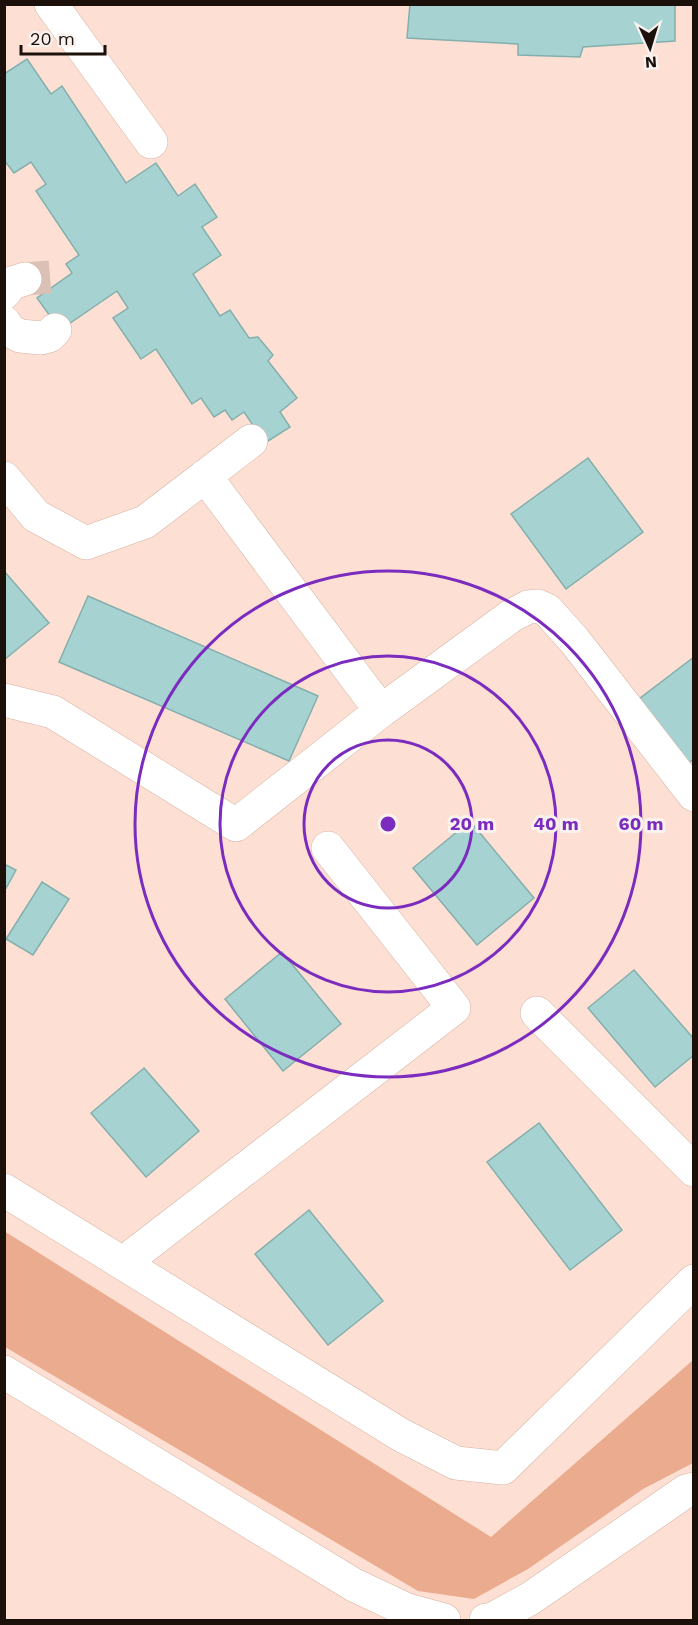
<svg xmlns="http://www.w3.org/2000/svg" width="698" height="1625" font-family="'Work Sans',sans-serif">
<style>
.green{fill:#ebab8e}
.building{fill:#a6d2d1;stroke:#84afad;stroke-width:1.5}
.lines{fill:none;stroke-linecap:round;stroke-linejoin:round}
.minor-tunnel{stroke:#dbc1b5;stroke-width:33;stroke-dasharray:33 16;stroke-linecap:butt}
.minor-casing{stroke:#d5b3a3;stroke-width:34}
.minor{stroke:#fff;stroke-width:33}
.ring{fill:none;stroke:#7b2cbf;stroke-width:3}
.centre{fill:#7b2cbf;stroke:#faf2ef;stroke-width:3}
.ring-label{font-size:18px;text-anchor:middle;font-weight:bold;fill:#7b2cbf;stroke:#faf2ef;stroke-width:6;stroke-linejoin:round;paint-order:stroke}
</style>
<rect width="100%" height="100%" fill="#fde0d3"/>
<path class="green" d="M4 1231 491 1537 693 1360V1463L643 1489 528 1569 474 1599 418 1591 5 1347Z"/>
<path class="building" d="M410 4H675V41L583 47 580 57 518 55V44L407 38Z
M27 59 51 94 62 86 126 183 156 163 178 196 195 184 217 217 202 227 221 255 193 274 220 316 230 310 249 338 258 337 273 355 268 361 297 398 280 412 290 427 265 443 244 412 232 420 225 410 214 417 201 398 192 404 156 349 141 359 113 318 128 308 117 291 60 330 37 298 72 273 66 264 79 255 36 191 46 184 31 162 14 173 4 160V74Z
M588 458 643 532 566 589 511 514Z
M4 571 49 623 4 660Z
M88 596 318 696 289 761 59 662Z
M694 657V759L688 763 639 699Z
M470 821 534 898 477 945 413 868Z
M4 864 16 870 4 892Z
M42 882 69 899 33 955 6 939Z
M282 952 341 1024 283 1071 225 999Z
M634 970 694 1039V1055L655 1087 588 1008Z
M144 1068 199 1131 146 1177 91 1113Z
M539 1123 622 1230 570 1270 487 1162Z
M309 1210 383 1301 328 1345 255 1254Z"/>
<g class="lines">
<path class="minor-tunnel" d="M25 279 50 277"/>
<g class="minor-casing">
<path id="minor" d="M51 4 151 142
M4 293 12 283 25 279
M4 322 9 330 20 336 41 338 49 336 55 330
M205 476 381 711
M4 478 36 516 86 543 145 522 251 441
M4 700 53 712 236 825 381 711 511 616 528 607 538 606 547 610 574 640 694 795
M537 1013 694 1170
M4 1190 401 1435 456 1463 503 1468 694 1281
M123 1263 454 1008 328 848
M4 1372 354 1585 407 1610 444 1620
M486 1620H491L531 1598 686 1491 694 1489"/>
</g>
<use href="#minor" class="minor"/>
</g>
<g class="ring">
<circle cx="388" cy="824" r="84"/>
<circle cx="388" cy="824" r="168"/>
<circle cx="388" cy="824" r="253"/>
</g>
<circle cx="388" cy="824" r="9" class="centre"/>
<g class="ring-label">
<text x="472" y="830">20 m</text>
<text x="556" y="830">40 m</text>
<text x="641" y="830">60 m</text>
</g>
<rect width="698" height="1625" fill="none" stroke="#1c100b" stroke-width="12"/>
<g transform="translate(650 48) rotate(176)" stroke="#faf2ef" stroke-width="4.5" paint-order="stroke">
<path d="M0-4.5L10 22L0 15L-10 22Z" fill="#1c100b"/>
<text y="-9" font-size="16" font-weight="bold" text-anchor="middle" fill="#1c100b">N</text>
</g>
<path d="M21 45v9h84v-9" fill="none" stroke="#1c100b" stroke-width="3"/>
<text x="30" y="45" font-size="18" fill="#1c100b" stroke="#faf2ef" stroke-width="4.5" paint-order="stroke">20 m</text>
</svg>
